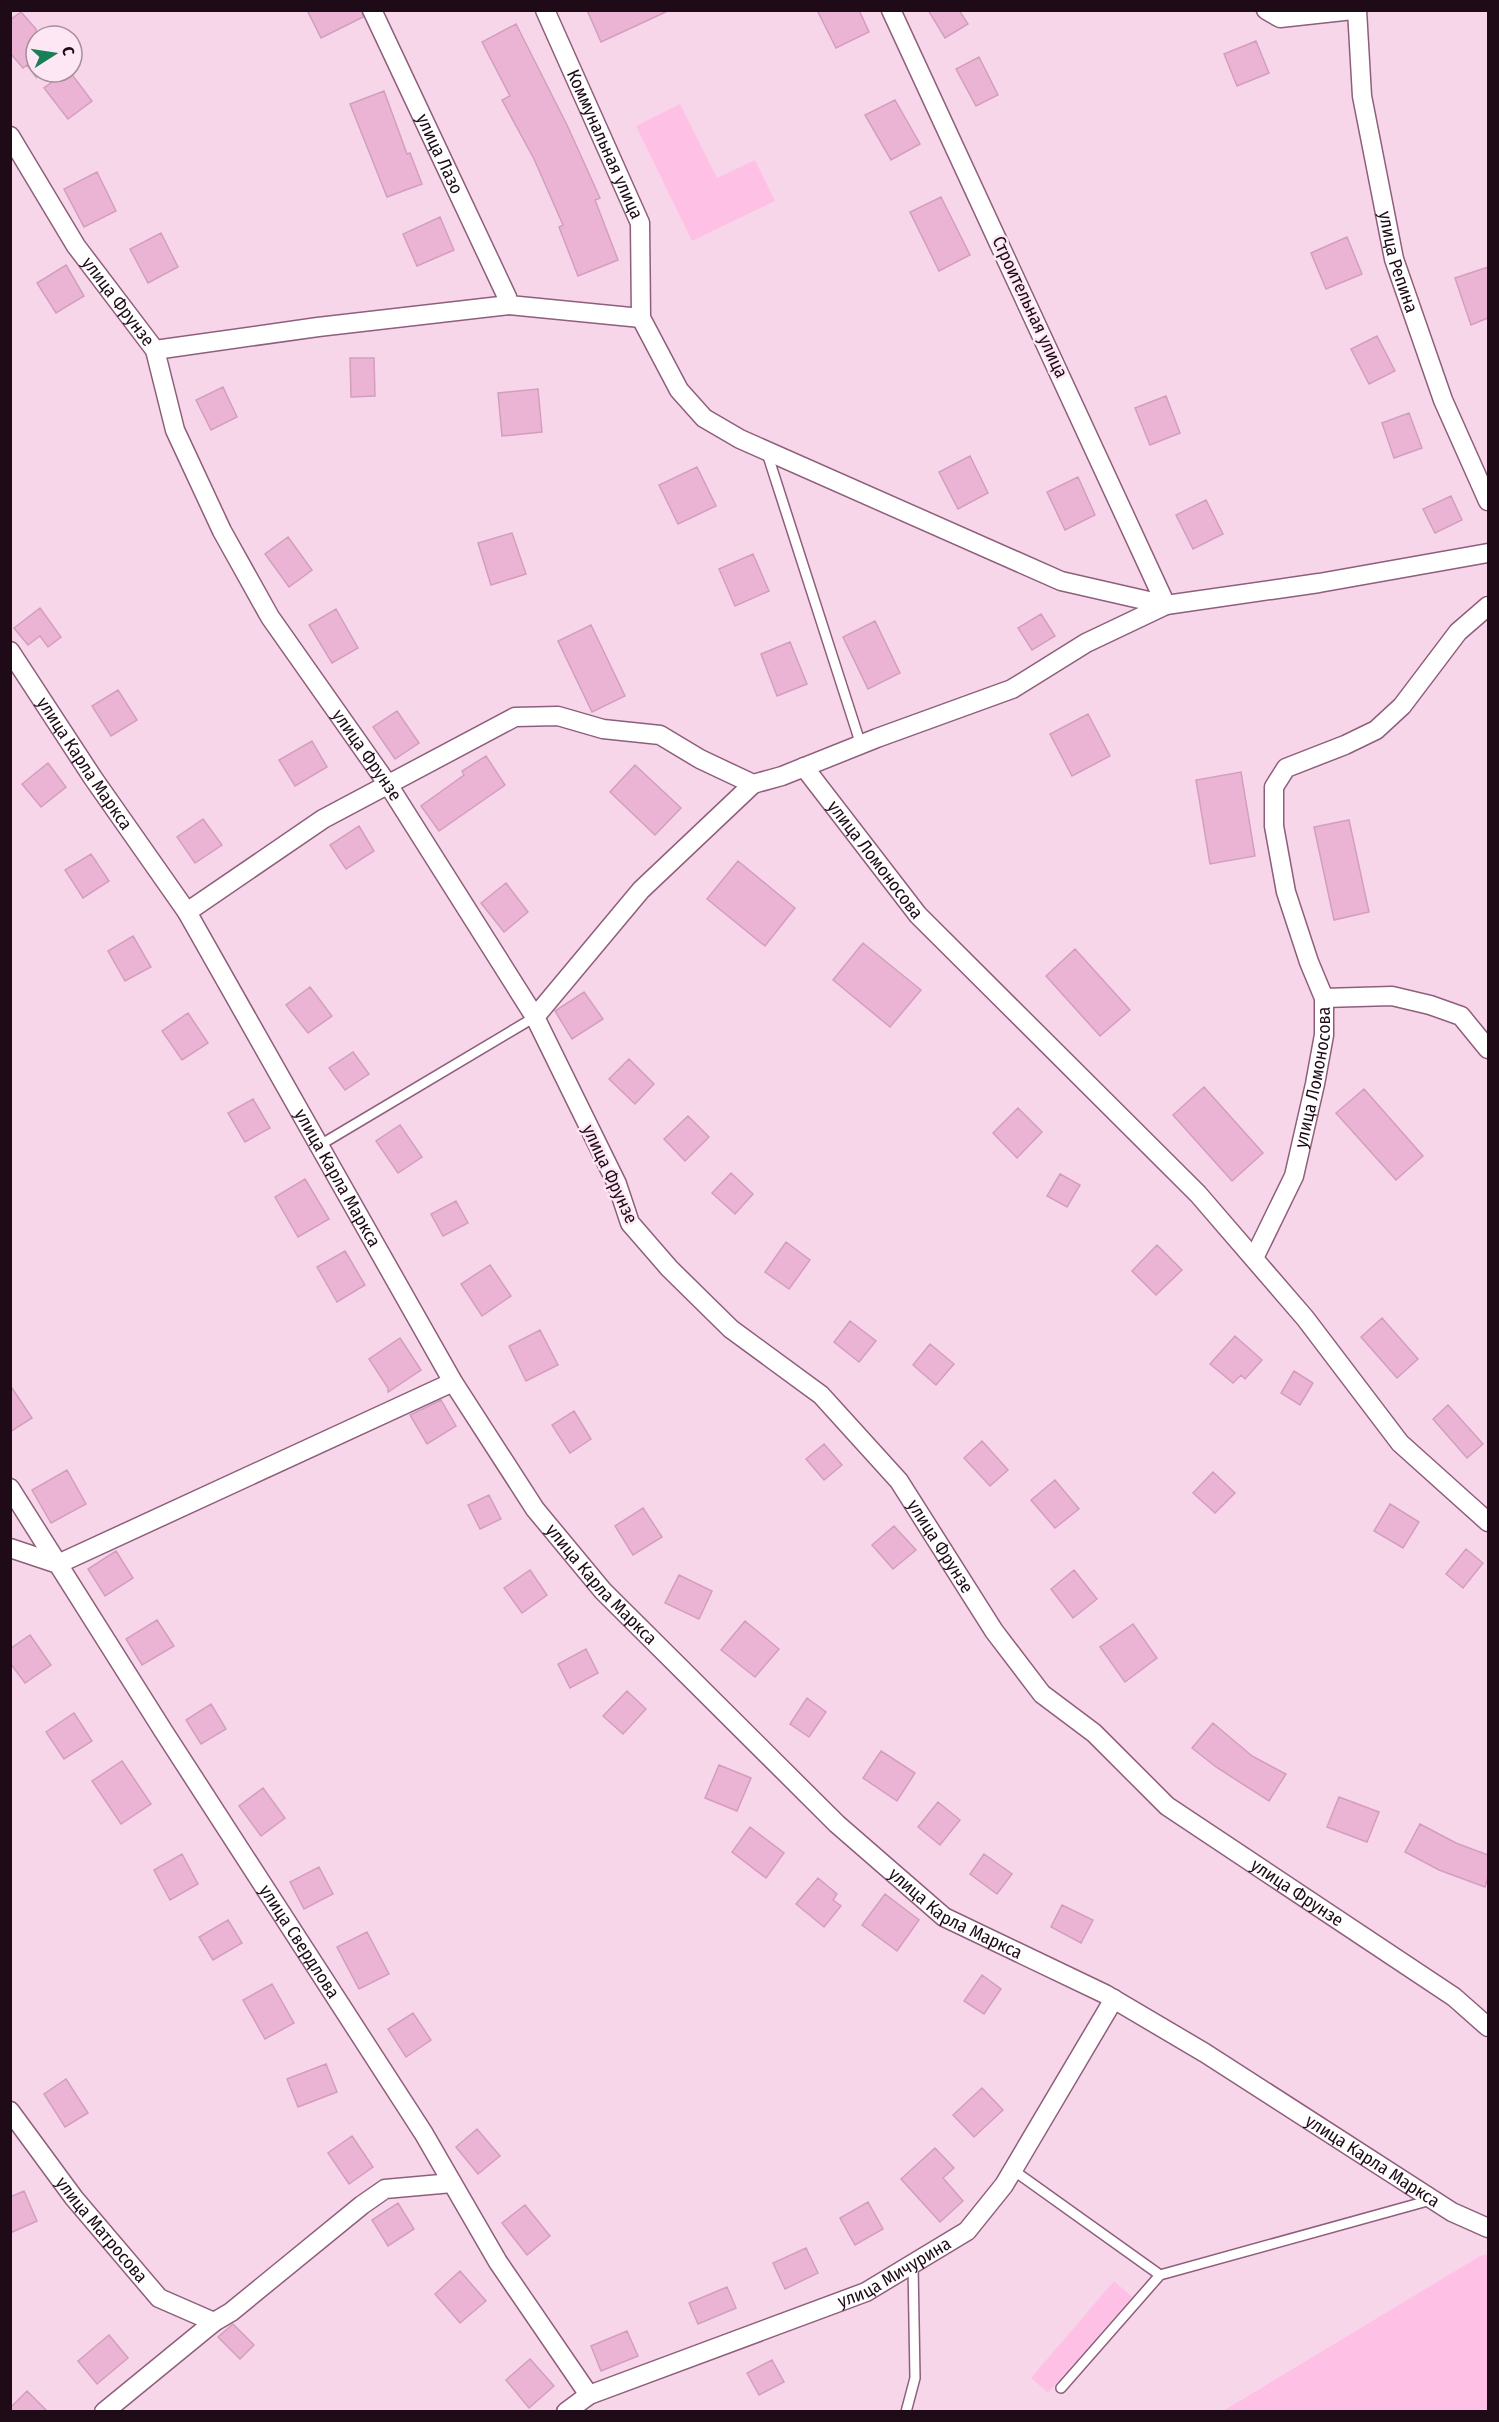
<svg xmlns="http://www.w3.org/2000/svg" width="1499" height="2422" font-family="'Fira Sans Condensed',sans-serif">
<style>
.built{fill:#ffc0e6}
.building{fill:#ebb4d5;stroke:#d39ebe;stroke-width:1.5}
.lines{fill:none;stroke-linecap:round;stroke-linejoin:round}
.lane-casing{stroke:#8f5e7c;stroke-width:12}
.street-casing{stroke:#8f5e7c;stroke-width:21}
.lane{stroke:#fff;stroke-width:9}
.street{stroke:#fff;stroke-width:18}
.labels{text-anchor:middle;dominant-baseline:central;stroke-width:5;stroke-linejoin:round;paint-order:stroke}
.street-label{font-size:18px;fill:#1e0b17;stroke:#fee7f4}
</style>
<rect width="100%" height="100%" fill="#f8d6ea"/>
<path class="built" d="M680 104 717 178 755 160 775 201 692 241 636 126Z
M1488 2254V2411H1223L1480 2256Z
M1114 2281 1132 2297 1048 2393 1031 2378Z"/>
<path class="building" d="M307 10H361L363 17 321 38Z
M587 10H670L601 42Z
M817 10H859L869 32 836 48Z
M928 10H959L968 24 945 38Z
M21 12 36 29V77L27 65 23 68 10 53V20Z
M516 24 567 125 600 198 595 200 618 260 578 276 559 227 563 225 534 159 502 100 510 96 482 42Z
M1256 41 1269 73 1237 86 1224 54Z
M979 57 998 95 976 106 956 69Z
M66 72H70L92 101 68 119 44 88Z
M384 91 407 154 410 153 422 184 387 197 350 104Z
M895 100 920 144 891 160 865 115Z
M97 172 116 211 84 227 64 189Z
M941 197 970 255 939 271 910 212Z
M440 217 454 250 417 266 403 234Z
M161 233 178 267 148 283 130 249Z
M1347 237 1362 274 1326 289 1311 253Z
M66 265 84 296 56 313 37 283Z
M1488 267V318L1471 325 1455 278Z
M1377 336 1395 371 1369 384 1351 349Z
M350 358H374L375 396 351 397Z
M223 387 237 417 211 430 196 400Z
M538 389 542 432 502 436 498 393Z
M1166 396 1180 433 1150 445 1135 408Z
M1409 413 1422 448 1394 458 1382 423Z
M970 456 988 493 958 509 939 472Z
M697 467 716 506 678 524 659 485Z
M1078 477 1095 515 1065 530 1047 492Z
M1451 496 1462 520 1435 533 1423 509Z
M1206 500 1223 534 1193 549 1176 515Z
M512 533 526 574 491 585 478 543Z
M288 537 312 570 289 587 265 554Z
M753 554 769 591 735 606 719 569Z
M40 608 61 637 48 647 40 636 28 645 14 628Z
M336 609 358 648 332 663 309 625Z
M1041 614 1055 636 1032 650 1018 628Z
M875 621 900 673 868 689 843 637Z
M591 625 625 696 592 712 558 641Z
M790 642 807 684 777 696 761 654Z
M118 690 137 720 111 736 92 706Z
M397 711 419 743 395 759 373 727Z
M1088 714 1110 756 1072 776 1050 734Z
M312 741 327 767 295 786 279 760Z
M486 756 505 785 439 831 421 806 464 775 462 771Z
M48 763 66 787 41 807 22 784Z
M635 765 681 808 655 835 610 792Z
M1241 772 1255 856 1210 864 1196 780Z
M203 819 222 845 195 863 177 837Z
M1349 820 1369 912 1334 920 1314 827Z
M359 826 374 851 346 869 330 845Z
M91 854 109 881 83 898 65 870Z
M738 861 795 908 765 946 707 899Z
M506 883 528 912 504 932 481 903Z
M133 936 151 967 125 981 108 951Z
M863 943 921 990 890 1027 833 980Z
M1075 949 1130 1010 1100 1036 1046 976Z
M310 987 332 1016 308 1033 286 1005Z
M584 992 603 1019 572 1039 555 1011Z
M188 1013 208 1043 182 1060 162 1031Z
M353 1052 369 1074 345 1090 329 1068Z
M629 1059 654 1084 635 1104 609 1079Z
M1204 1087 1263 1153 1232 1181 1173 1115Z
M1364 1089 1423 1156 1396 1180 1336 1113Z
M253 1099 270 1128 245 1142 228 1113Z
M1018 1108 1042 1132 1017 1158 993 1133Z
M688 1116 709 1137 685 1161 664 1139Z
M400 1125 422 1157 398 1173 376 1141Z
M731 1173 753 1194 735 1214 712 1193Z
M1060 1174 1080 1185 1067 1207 1047 1196Z
M305 1179 329 1219 298 1237 275 1197Z
M456 1201 468 1223 443 1236 431 1214Z
M786 1242 810 1260 789 1289 765 1272Z
M1157 1245 1182 1270 1156 1295 1132 1271Z
M345 1251 365 1285 337 1302 317 1267Z
M490 1265 511 1296 482 1316 461 1284Z
M1382 1318 1418 1359 1397 1378 1361 1337Z
M850 1321 876 1341 859 1362 834 1342Z
M540 1330 558 1365 526 1381 509 1346Z
M1235 1336 1262 1360 1245 1379 1241 1375 1233 1383 1210 1364Z
M400 1338 421 1370 388 1392V1388L369 1359Z
M930 1344 954 1364 936 1385 913 1365Z
M1294 1371 1313 1383 1300 1405 1281 1393Z
M10 1385 32 1418 10 1432Z
M441 1400 456 1426 427 1444 410 1415Z
M1448 1405 1483 1444 1467 1458 1433 1419Z
M574 1411 591 1439 570 1453 552 1425Z
M982 1441 1008 1470 990 1486 964 1458Z
M824 1444 842 1465 824 1480 806 1459Z
M67 1470 86 1504 51 1523 32 1490Z
M1213 1472 1235 1493 1215 1513 1193 1493Z
M1055 1480 1079 1509 1055 1528 1031 1500Z
M489 1495 501 1519 480 1529 468 1505Z
M1390 1504 1419 1522 1403 1548 1374 1531Z
M643 1508 662 1537 633 1555 615 1526Z
M894 1526 916 1550 893 1569 872 1545Z
M1466 1549 1483 1563 1463 1588 1446 1574Z
M116 1551 133 1578 105 1596 88 1569Z
M530 1570 547 1595 522 1613 504 1588Z
M1074 1570 1097 1599 1073 1618 1051 1589Z
M679 1575 712 1591 699 1619 665 1603Z
M157 1620 174 1646 142 1665 126 1639Z
M745 1621 779 1649 755 1677 721 1650Z
M1133 1624 1157 1658 1125 1682 1100 1647Z
M30 1635 51 1665 25 1683 10 1663V1649Z
M586 1649 598 1673 570 1688 558 1664Z
M627 1691 646 1709 623 1734 603 1716Z
M807 1698 826 1712 809 1737 790 1724Z
M211 1704 226 1729 201 1744 186 1720Z
M74 1713 92 1741 64 1759 46 1732Z
M1213 1723 1252 1756 1286 1774 1269 1801 1216 1767 1192 1748Z
M881 1751 915 1773 897 1801 863 1778Z
M122 1761 151 1804 121 1824 92 1781Z
M719 1765 751 1778 737 1811 705 1798Z
M263 1788 285 1818 261 1836 239 1806Z
M1339 1797 1379 1812 1367 1842 1327 1827Z
M938 1802 960 1820 940 1845 918 1827Z
M1420 1824 1456 1843 1488 1855V1877L1485 1887 1439 1870 1405 1852Z
M750 1827 784 1853 766 1878 732 1852Z
M182 1854 198 1884 170 1900 154 1870Z
M984 1854 1012 1874 997 1894 970 1874Z
M319 1867 333 1894 304 1909 290 1882Z
M818 1878 837 1894 833 1900 841 1906 824 1927 796 1904Z
M885 1894 919 1920 897 1951 862 1925Z
M1062 1905 1093 1920 1081 1943 1051 1927Z
M228 1920 242 1943 213 1960 199 1937Z
M367 1932 389 1974 359 1989 337 1947Z
M982 1975 1001 1989 984 2014 964 2001Z
M272 1984 294 2023 265 2039 243 2000Z
M413 2013 431 2040 406 2057 388 2029Z
M326 2064 337 2092 298 2107 287 2079Z
M66 2079 88 2113 65 2127 44 2094Z
M982 2088 1003 2110 974 2137 953 2115Z
M477 2129 500 2156 478 2174 456 2147Z
M352 2136 373 2167 349 2184 328 2153Z
M935 2148 954 2168 943 2178 963 2201 940 2222 901 2179Z
M24 2191 37 2221 10 2233V2197Z
M868 2202 883 2229 855 2245 840 2218Z
M398 2203 414 2229 388 2246 372 2220Z
M525 2205 550 2236 527 2255 502 2223Z
M806 2248 818 2273 785 2289 773 2263Z
M460 2271 486 2301 460 2323 435 2294Z
M727 2287 736 2308 698 2324 689 2303Z
M233 2324 254 2345 240 2359 218 2337Z
M627 2331 638 2356 601 2371 591 2346Z
M109 2335 128 2358 97 2384 78 2361Z
M530 2359 554 2386 529 2408 506 2380Z
M772 2360 784 2382 759 2395 747 2373Z
M27 2391 48 2412H10V2408Z"/>
<g class="lines">
<g class="lane-casing">
<path id="lane" d="M767 453 861 745
M320 1145 535 1017
M1013 2170 1160 2275 1431 2200
M1061 2388 1160 2275
M906 2412 915 2378 913 2264"/>
</g>
<g class="street-casing">
<g id="street">
<path id="s1" d="M372 10 507 297 509 305 641 318"/>
<path id="s2" d="M545 10 640 223 641 318 679 390 704 418 740 439 1061 581 1166 605 1319 583 1488 553"/>
<path d="M1266 10 1280 18 1353 10"/>
<path id="s3" d="M1357 10 1362 96 1394 259 1443 400 1488 501"/>
<path id="s4" d="M10 136 76 246 155 350 175 430 222 531 270 617 389 786 535 1017 617 1184 630 1223 669 1268 731 1329 821 1395 899 1481 994 1631 1042 1694 1094 1733 1167 1806 1454 1997 1488 2027"/>
<path d="M155 350 318 327 509 305"/>
<path id="s5" d="M10 651 93 778 187 912 453 1382 535 1509 603 1591 837 1824 944 1917 1105 1994 1205 2053 1452 2212 1488 2228"/>
<path id="s6" d="M804 767 918 915 1198 1194 1305 1318 1400 1443 1488 1522"/>
<path d="M187 912 323 819 515 717 558 716 603 729 660 735 700 759 753 784 782 776 877 738 1012 689 1086 643 1166 605 891 10"/>
<path d="M1324 998 1392 996 1430 1005 1461 1016 1488 1049"/>
<path d="M535 1017 641 890 753 784"/>
<path id="s7" d="M1254 1258 1294 1176 1315 1084 1324 1035V998L1309 962 1286 892 1274 826V787L1286 768 1345 745 1376 730 1402 706 1458 632 1488 606"/>
<path id="s8" d="M10 1488 164 1732 424 2134 498 2262 589 2395"/>
<path d="M10 1548 58 1564 453 1382"/>
<path id="s9" d="M10 2111 74 2198 159 2298 214 2322"/>
<path d="M104 2412 214 2322 231 2312 362 2205 385 2189 452 2183"/>
<path id="s10" d="M566 2412 589 2395 866 2292 967 2231 1004 2185 1114 1999"/>
</g>
</g>
<use href="#lane" class="lane"/>
<use href="#street" class="street"/>
</g>
<g class="labels">
<g class="street-label">
<text stroke="none"><textPath href="#s2" startOffset="147">Коммунальная улица</textPath></text>
<text stroke="none"><textPath href="#s1" startOffset="159">улица Лазо</textPath></text>
<text stroke="none"><textPath href="#s3" startOffset="256">улица Репина</textPath></text>
<text stroke="none"><textPath href="#s4" startOffset="198">улица Фрунзе</textPath></text>
<text transform="translate(1030 307) rotate(65)">Строительная улица</text>
<text stroke="none"><textPath href="#s4" startOffset="720">улица Фрунзе</textPath></text>
<text stroke="none"><textPath href="#s5" startOffset="135">улица Карла Маркса</textPath></text>
<text stroke="none"><textPath href="#s6" startOffset="117">улица Ломоносова</textPath></text>
<text stroke="none"><textPath href="#s7" startOffset="192">улица Ломоносова</textPath></text>
<text transform="translate(610 1174) rotate(65)">улица Фрунзе</text>
<text stroke="none"><textPath href="#s5" startOffset="621">улица Карла Маркса</textPath></text>
<text stroke="none"><textPath href="#s4" startOffset="1710">улица Фрунзе</textPath></text>
<text stroke="none"><textPath href="#s5" startOffset="1107">улица Карла Маркса</textPath></text>
<text stroke="none"><textPath href="#s4" startOffset="2214">улица Фрунзе</textPath></text>
<text stroke="none"><textPath href="#s5" startOffset="1593">улица Карла Маркса</textPath></text>
<text stroke="none"><textPath href="#s8" startOffset="538">улица Свердлова</textPath></text>
<text stroke="none"><textPath href="#s5" startOffset="2079">улица Карла Маркса</textPath></text>
<text stroke="none"><textPath href="#s9" startOffset="150">улица Матросова</textPath></text>
<text stroke="none"><textPath href="#s10" startOffset="358">улица Мичурина</textPath></text>
</g>
</g>
<rect width="1499" height="2422" fill="none" stroke="#1e0b17" stroke-width="24"/>
<g transform="translate(54 54) rotate(78)"><circle r="28" fill="#fee7f4" stroke="#a48f9c" stroke-width="1.5"/>
<path d="M0-4.5L10 22L0 15L-10 22Z" fill="#197f59"/>
<text y="-9" font-size="16" font-weight="bold" text-anchor="middle" fill="#1e0b17">С</text>
</g>
</svg>
